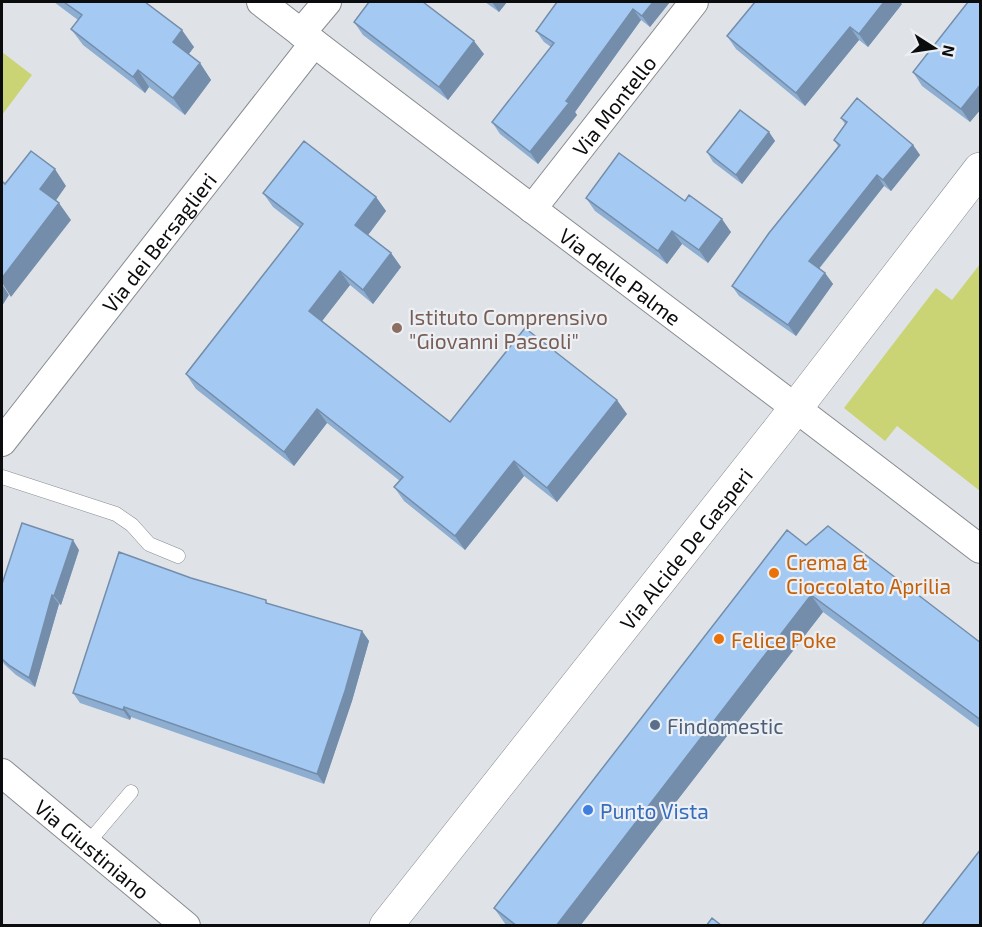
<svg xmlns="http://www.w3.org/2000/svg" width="982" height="927" font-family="'Exo 2',sans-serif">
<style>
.green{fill:#cad475}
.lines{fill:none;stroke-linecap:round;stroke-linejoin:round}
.service-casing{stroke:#888c90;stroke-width:15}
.minor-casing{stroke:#888c90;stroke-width:30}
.tertiary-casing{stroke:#888c90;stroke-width:34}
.service{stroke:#fff;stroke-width:14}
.minor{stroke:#fff;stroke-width:28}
.tertiary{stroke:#fff;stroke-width:33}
.wall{fill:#8dadd1}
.shaded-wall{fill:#738daa}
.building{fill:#a4c9f3;stroke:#738daa;stroke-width:1.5}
.education-dot{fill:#8d6e63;stroke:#ecf0f5;stroke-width:2}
.food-dot{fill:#e8710a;stroke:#ecf0f5;stroke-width:2}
.service-dot{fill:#5c6f8a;stroke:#ecf0f5;stroke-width:2}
.shop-dot{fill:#3f7fe0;stroke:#ecf0f5;stroke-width:2}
.labels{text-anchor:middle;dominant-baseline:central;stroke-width:4.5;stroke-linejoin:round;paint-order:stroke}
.street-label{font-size:21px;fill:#0a0c0d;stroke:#ecf0f5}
.education-label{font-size:21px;fill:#785e54;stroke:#ecf0f5;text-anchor:start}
.food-label{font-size:21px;fill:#c56008;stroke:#ecf0f5;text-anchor:start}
.service-label{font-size:21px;fill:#4e5e75;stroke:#ecf0f5;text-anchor:start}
.shop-label{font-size:21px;fill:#366cbe;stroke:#ecf0f5;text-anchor:start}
</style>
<rect width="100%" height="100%" fill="#dfe3e8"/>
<path class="green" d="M2 52 32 75 2 115Z
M980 264V491L897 426 885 441 844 408 936 288 952 300Z"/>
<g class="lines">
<g class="service-casing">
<path id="service" d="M2 477 116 514 132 525 149 544 178 556
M87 844 131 792"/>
</g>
<g class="minor-casing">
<g id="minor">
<path id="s1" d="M261 2C499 186 742 365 980 549"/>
<path d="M301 33 327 2"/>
<path id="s2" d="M532 209 694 2"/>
<path id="s3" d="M2 442 314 43"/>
<path id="s4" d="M2 773 186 926"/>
</g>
</g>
<g class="tertiary-casing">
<g id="tertiary">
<path id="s5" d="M386 926 778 431 980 169"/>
</g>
</g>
<use href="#service" class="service"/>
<use href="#minor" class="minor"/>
<use href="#tertiary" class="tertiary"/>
</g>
<path class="wall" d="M54 2H145L194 47 188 55 200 63 211 80 185 115 149 87 145 93 83 45 71 29 78 20Z
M485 2H507L499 12Z
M670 2 650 27 641 20 575 112 577 115 538 164 500 134 492 122 551 47 544 42 536 31Z
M981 2V109L970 122 922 86 913 72Z
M902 4 868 47 859 40 805 106 736 49 727 36Z
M354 22 484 54 448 100 363 35Z
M841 118 913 145 920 155 891 191 884 186 819 269 825 273 833 284 796 336 739 296 732 286 838 146 834 140 845 124Z
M769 132 775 141 742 184 713 162 707 152Z
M263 193 376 197 386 211 368 235 391 253 401 267 373 304 350 285 322 321 450 422 627 414 557 502 524 476 465 550 404 501 394 487 400 481 327 423 294 466 196 389 186 374 300 228 273 207Z
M586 198 685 201 731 232 708 263 682 244 667 264 595 211Z
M806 545 981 643V729L823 612 580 926 506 925 494 908Z
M79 550 61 605 59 604 35 687 16 675 4 664 2 660V659Z
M191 578 269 604 362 631 369 641 352 701 324 784 131 717 130 720 80 703 73 693Z"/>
<path class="shaded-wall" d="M492 2H507L499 12Z
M653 2H670L650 27 642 16Z
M884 2H900L902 4 868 47 859 34Z
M633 9 641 20 575 112 577 115 538 164 530 152Z
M850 27 859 40 805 106 796 93Z
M182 30 194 47 185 59 173 42Z
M474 41 484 54 448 100 439 87Z
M200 63 211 80 185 115 173 98Z
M138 70 149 87 145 93 133 77Z
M981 84V109L970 122 961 109Z
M769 132 775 141 742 184 736 175Z
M913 145 920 155 891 191 883 180Z
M55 169 66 186 52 206 40 189Z
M877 175 884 186 816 272 809 261Z
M376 197 386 211 365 239 355 225Z
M59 203 71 220 11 297 2 283V278Z
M722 219 731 232 708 263 699 250Z
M672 231 682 244 667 264 658 251Z
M391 253 401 267 373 304 363 290Z
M340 271 350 285 319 325 309 311Z
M825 273 833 284 796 336 788 325Z
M2 284 9 295 2 306Z
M617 400 627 414 557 502 547 488Z
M317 409 327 423 294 466 284 452Z
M514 461 524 476 465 550 455 536Z
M73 540 79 550 61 605 54 596Z
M52 595 59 604 35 687 29 678Z
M811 595 823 612 580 926H556Z
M362 631 369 641 352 701 324 784 317 774Z
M124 707 131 717 130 720 123 710Z"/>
<path class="building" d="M64 2H145L182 30 173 42 200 63 173 98 138 70 133 77 71 29 82 15Z
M369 2H423L474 41 439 87 354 22Z
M557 2H653L642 16 633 9 566 101 569 103 530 152 492 122 554 43 536 31Z
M755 2H884L859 34 850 27 796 93 727 36Z
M968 2H981V84L961 109 913 72Z
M857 98 913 145 883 180 877 175 809 261 825 273 788 325 732 286 769 233 840 145 834 140 847 122 841 118Z
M740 110 769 132 736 175 707 152Z
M304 141 376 197 355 225 391 253 363 290 340 271 309 311 450 422 525 328 617 400 547 488 514 461 455 536 394 487 403 477 317 409 284 452 186 374 303 224 263 193Z
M31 151 55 169 40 189 59 203 2 278V181L5 184Z
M619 153 685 201 689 195 722 219 699 250 672 231 658 251 586 198Z
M22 523 73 540 54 596 52 595 29 678 10 666 2 659V584Z
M828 526 981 643V720L811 595 556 926H517L494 908 787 530 806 545Z
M119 552 191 578 266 600V603L362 631 345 691 317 774 124 707 123 710 73 693Z
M981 849V926H921Z
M712 918 722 926H706Z"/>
<circle class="education-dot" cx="397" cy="328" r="6"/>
<g class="food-dot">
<circle cx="774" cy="573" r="6"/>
<circle cx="719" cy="639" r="6"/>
</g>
<circle class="service-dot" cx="655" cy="725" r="6"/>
<circle class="shop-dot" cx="588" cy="810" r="6"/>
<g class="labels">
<g class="street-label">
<text stroke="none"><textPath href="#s2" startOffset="132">Via Montello</textPath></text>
<text stroke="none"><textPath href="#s3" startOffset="254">Via dei Bersaglieri</textPath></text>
<text stroke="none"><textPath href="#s1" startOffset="452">Via delle Palme</textPath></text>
<text stroke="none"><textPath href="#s5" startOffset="482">Via Alcide De Gasperi</textPath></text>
<text stroke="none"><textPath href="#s4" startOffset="118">Via Giustiniano</textPath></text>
</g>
<g class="education-label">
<text x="409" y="316">Istituto Comprensivo<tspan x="409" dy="24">"Giovanni Pascoli"</tspan></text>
</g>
<g class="food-label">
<text x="786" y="561">Crema &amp;<tspan x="786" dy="24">Cioccolato Aprilia</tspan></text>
<text x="731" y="639">Felice Poke</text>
</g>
<g class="service-label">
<text x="667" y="725">Findomestic</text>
</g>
<g class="shop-label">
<text x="600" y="810">Punto Vista</text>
</g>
</g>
<rect width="982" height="927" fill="none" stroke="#0a0c0d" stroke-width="6"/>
<g transform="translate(934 48) rotate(102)" stroke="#ecf0f5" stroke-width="4.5" paint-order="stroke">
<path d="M0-4.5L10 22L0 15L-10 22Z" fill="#0a0c0d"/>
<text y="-9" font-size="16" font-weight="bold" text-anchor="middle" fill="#0a0c0d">N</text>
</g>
</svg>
